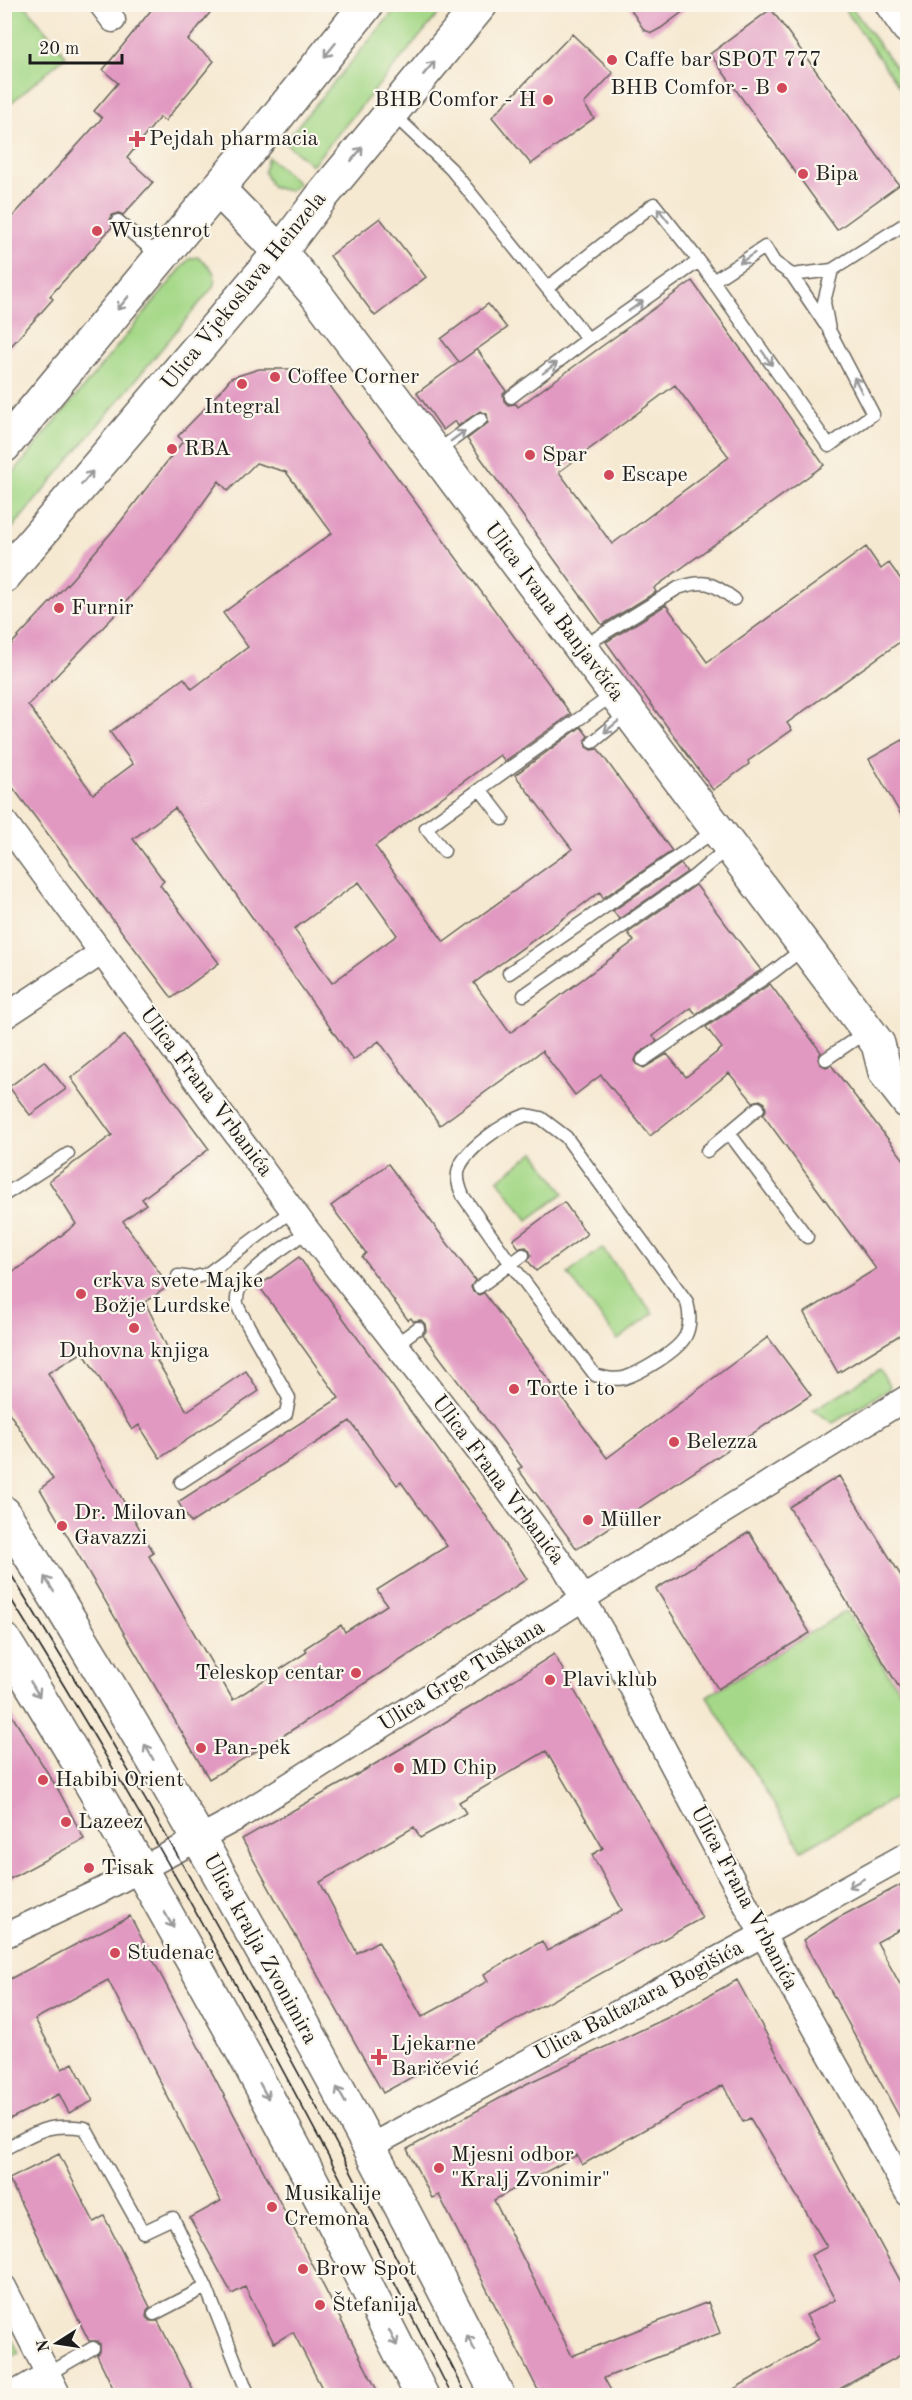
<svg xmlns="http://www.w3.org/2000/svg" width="912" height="2400" font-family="'Old Standard TT',serif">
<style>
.green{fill:#a5d888;stroke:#607a52;stroke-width:1.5}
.building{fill:#e198c1;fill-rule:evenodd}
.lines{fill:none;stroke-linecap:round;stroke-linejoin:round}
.lane-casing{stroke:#68645c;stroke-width:15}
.street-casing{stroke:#68645c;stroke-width:27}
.secondary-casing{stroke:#68645c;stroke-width:36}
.lane{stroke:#fff;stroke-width:12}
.street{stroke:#fff;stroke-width:24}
.secondary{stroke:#fff;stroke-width:33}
.tram{stroke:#1c1c1c;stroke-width:1.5}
.oneway{stroke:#999}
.poi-dot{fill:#d1495b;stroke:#fbf7ec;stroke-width:2}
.labels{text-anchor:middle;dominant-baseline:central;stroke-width:4.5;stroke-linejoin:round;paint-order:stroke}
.poi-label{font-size:22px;fill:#1c1c1c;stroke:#fbf7ec;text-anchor:start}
.street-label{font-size:22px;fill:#1c1c1c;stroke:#fbf7ec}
</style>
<rect width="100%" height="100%" fill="#fbf7ec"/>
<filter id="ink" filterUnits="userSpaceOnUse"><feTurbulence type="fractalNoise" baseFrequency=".0167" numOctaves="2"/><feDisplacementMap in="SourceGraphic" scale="12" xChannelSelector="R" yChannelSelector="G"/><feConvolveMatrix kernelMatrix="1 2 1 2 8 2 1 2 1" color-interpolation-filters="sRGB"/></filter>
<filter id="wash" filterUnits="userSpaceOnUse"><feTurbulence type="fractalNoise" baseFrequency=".008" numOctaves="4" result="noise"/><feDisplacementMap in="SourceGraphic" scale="24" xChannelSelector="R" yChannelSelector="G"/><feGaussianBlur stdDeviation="1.35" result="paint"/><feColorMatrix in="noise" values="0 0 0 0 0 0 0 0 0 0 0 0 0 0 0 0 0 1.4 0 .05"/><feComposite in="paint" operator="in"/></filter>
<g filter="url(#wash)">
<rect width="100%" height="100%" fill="#f6e9d2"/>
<path class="green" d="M5 4 25 5 66 56 5 108Z
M399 5H446L312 165 284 142Z
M842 5H850L907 83V98Z
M268 157 299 184 289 191 272 187 264 172Z
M197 257C208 264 219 272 213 287L5 537V483L189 259Z
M534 1152 564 1193 528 1220 498 1180Z
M602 1248 653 1313 618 1340 568 1274Z
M880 1370 890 1388 833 1423 813 1410Z
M846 1611 907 1702V1791L802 1850 707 1696Z
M5 2324 19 2353 5 2360H4Z"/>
<g id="blocks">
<path class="building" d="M156 4H217L188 40 214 61 165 121 160 117 127 158 153 182 123 215 119 213 112 215 110 220 112 227 50 296 53 299 4 354V226L102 118 94 111 118 83 103 70Z
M627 4H693L661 28 652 33 644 30Z
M771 9 899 185 837 230 710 54Z
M572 34 613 73 584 104 594 118 531 164 492 117Z
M380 218 426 277 375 316 330 256Z
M692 281 824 465 654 588 656 592 602 625 467 439 488 423 487 414 480 411 458 426 455 421 443 430 417 393 477 349 506 391 503 394 504 401 508 405 516 404 518 407ZM675 385 729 457 612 544 559 472Z
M488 304 507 328 459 362 441 339Z
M259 369H293L310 374 328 383 571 714 505 761 500 755 375 846 444 942 572 849 515 775 581 727 588 736 585 740 586 747 591 750 598 749 672 851 603 898 600 892 474 983 510 1033 634 941 628 933 696 885 761 970 696 1014 691 1008 653 1036 657 1041 638 1054 635 1060 636 1064 644 1068 667 1054 686 1077 722 1048 706 1027 770 984 821 1052 818 1059 820 1064 826 1067 831 1065 908 1165V1330L838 1373 804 1313 876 1269 763 1115 766 1110 765 1103 760 1100 753 1102 729 1073 650 1136 601 1075 575 1095 542 1051 440 1125 379 1041 353 1060 175 808 133 839 164 881 160 885 219 963 172 998 4 776V652L72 579 121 521 183 441 178 436 209 404 231 378ZM256 463 286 472 332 533 223 613 248 647 192 689 184 678 110 732 133 764 93 794 28 705 115 615 162 559 219 481 228 491ZM359 882 397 935 332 983 294 929Z
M866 547 881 569 889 563 908 589V636L787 723 792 730 748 761 749 764 713 790 606 642 666 605 707 662Z
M908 737V827L869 759Z
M681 864 687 872 619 919 613 911Z
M125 1035 209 1149 142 1199 146 1204 123 1221 169 1286 145 1302 170 1353 157 1361 187 1411 246 1371 259 1391 160 1458 139 1425 132 1430 83 1352 48 1373 154 1553 149 1556 233 1700 307 1652 305 1648 341 1625 345 1632 387 1605 377 1590 447 1546 401 1482 397 1485 350 1421 191 1523 178 1502 339 1398 259 1286 299 1257 484 1513 527 1579 284 1735 209 1779 40 1489 53 1479 4 1405V1276L19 1268 76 1224 49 1181 112 1135 71 1078Z
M44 1061 66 1089 30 1115 9 1087Z
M388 1164 475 1280 471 1287 473 1292 479 1295 484 1293 607 1458 768 1337 811 1395 577 1549 518 1469 522 1467 423 1335 426 1331 425 1324 421 1320 413 1321 411 1318 408 1320 362 1257 366 1253 331 1206Z
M564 1202 587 1234 536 1271 528 1261 531 1255 529 1250 526 1247 519 1248 513 1240Z
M839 1476 908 1587V1702L789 1507Z
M749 1532 810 1633 718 1689 656 1589Z
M554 1654 702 1918 383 2093 242 1839 360 1773 484 1699ZM546 1751 603 1848 592 1855 622 1910 547 1951 542 1941 484 1974 488 1981 422 2017 378 1941 357 1953 320 1882 414 1827 420 1838 466 1813 459 1802Z
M4 1703 59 1791 84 1839 4 1882Z
M908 1881V1925L877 1942 908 1999V2133L803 1940 836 1919Z
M130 1916 307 2254 380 2396H326L293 2332 274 2343 245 2287 232 2294 190 2218 221 2201 108 1980 35 2019 62 2069 73 2063 93 2101 69 2113 59 2094 4 2122V1982Z
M737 1980 908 2295V2351L827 2396H722L819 2339 806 2315 835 2300 811 2255 827 2247 750 2118 743 2122 723 2085 582 2165 577 2155 494 2200 572 2356 708 2302 720 2333 604 2378 614 2396H541L439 2195 432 2198 407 2149 526 2084 669 2017Z
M59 2154 94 2222 104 2216 150 2307 147 2310 146 2317 150 2321H158L196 2396H117L97 2355 100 2352V2344L97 2341H89L9 2179Z"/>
</g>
</g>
<g filter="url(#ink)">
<use href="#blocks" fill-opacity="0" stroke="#68645c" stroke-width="1.5"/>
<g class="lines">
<g class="lane-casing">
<path id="lane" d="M393 114 451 169 588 339
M118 221 160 257
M792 275 825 324
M713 281 765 247 774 262 792 275 832 270 908 222
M547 288 654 204 699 261
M511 397 588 339 699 261 829 446 873 414 829 330 824 302 832 270
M436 452 481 419
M582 647 678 588C704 579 712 582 734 599
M593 742 628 713
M503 819 480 789 614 694
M444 851 426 828 480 789
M509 973 716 830
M524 995 692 878 729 847
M826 1059 867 1031
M643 1060 773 972 804 948
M527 1115 541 1118 566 1137 687 1302C690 1313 691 1324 686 1335 679 1351 640 1373 624 1378 613 1380 605 1378 595 1375L511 1264 463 1196C460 1189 457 1182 458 1173 460 1152 507 1120 527 1115Z
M729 1133 807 1237
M707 1151 758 1108
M4 1195 68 1154
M178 1276 192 1278 207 1274 293 1210
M479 1287 523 1255
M395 1345 418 1328
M181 1482 286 1414 289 1398 241 1313C239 1309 236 1303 237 1299 237 1274 289 1245 308 1231
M4 2149C39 2131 46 2123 85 2128L143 2232 173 2218 206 2287 249 2396
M154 2314 206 2287
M48 2374 93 2348"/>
</g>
<g class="street-casing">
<path id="street" d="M101 4 113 20
M4 821 308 1231 490 1466 565 1568 603 1633 747 1907 908 2194
M4 1017 101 953
M4 1936 102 1890 237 1818 606 1584 908 1397
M369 2147 762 1935 908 1854
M4 2287 59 2396
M10 2396 48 2374"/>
</g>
<g class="secondary-casing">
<path id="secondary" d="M892 4 908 27
M218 189 280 252 315 293 878 1044 885 1072 908 1102
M4 446 260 138 367 4
M4 576 280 252 323 195 481 4
M4 1513C182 1799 347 2094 498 2396
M4 1640C156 1884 293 2138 422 2396"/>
</g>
<use href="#lane" class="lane"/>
<use href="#street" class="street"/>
<use href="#secondary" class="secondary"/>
<path class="tram" d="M4 1563C171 1834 324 2112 467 2396
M4 1588C167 1849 314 2121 452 2396"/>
</g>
<defs><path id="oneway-shaft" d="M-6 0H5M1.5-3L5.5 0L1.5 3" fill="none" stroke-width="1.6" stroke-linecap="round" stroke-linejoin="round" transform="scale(1.5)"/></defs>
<g class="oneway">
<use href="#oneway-shaft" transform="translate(330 50) rotate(129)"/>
<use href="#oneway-shaft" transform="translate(429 68) rotate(-50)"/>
<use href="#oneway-shaft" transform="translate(357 154) rotate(-50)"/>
<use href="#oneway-shaft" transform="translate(663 215) rotate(-128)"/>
<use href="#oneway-shaft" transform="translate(747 258) rotate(146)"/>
<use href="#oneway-shaft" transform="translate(123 303) rotate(130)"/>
<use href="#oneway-shaft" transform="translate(636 306) rotate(-35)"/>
<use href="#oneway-shaft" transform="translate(767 358) rotate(55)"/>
<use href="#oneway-shaft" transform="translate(550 368) rotate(-37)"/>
<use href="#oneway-shaft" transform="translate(858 385) rotate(-117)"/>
<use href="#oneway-shaft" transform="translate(458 436) rotate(-36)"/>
<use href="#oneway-shaft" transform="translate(87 478) rotate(-50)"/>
<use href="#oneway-shaft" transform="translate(611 727) rotate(141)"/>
<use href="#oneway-shaft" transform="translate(49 1584) rotate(-122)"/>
<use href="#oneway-shaft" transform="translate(35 1689) rotate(59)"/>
<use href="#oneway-shaft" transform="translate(149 1752) rotate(-120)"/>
<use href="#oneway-shaft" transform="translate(856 1883) rotate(151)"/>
<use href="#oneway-shaft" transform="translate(169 1920) rotate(61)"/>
<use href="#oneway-shaft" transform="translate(264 2091) rotate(61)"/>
<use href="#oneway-shaft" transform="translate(341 2095) rotate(-119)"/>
<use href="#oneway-shaft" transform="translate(393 2338) rotate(63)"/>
<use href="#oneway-shaft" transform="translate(471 2343) rotate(-117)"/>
</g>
</g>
<g class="poi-dot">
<circle cx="612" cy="60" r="6"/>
<circle cx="782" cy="88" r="6"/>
<circle cx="548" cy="100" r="6"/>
<path d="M134 130h6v6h6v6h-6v6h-6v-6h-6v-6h6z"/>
<circle cx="803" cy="174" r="6"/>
<circle cx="97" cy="231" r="6"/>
<circle cx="275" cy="377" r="6"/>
<circle cx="242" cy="384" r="6"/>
<circle cx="172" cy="449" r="6"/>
<circle cx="530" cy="455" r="6"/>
<circle cx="609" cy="475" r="6"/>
<circle cx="59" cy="608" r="6"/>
<circle cx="81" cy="1294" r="6"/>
<circle cx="134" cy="1328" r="6"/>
<circle cx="514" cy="1389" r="6"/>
<circle cx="674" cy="1442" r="6"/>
<circle cx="588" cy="1520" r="6"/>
<circle cx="62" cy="1526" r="6"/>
<circle cx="356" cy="1673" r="6"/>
<circle cx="550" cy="1680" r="6"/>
<circle cx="201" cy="1748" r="6"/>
<circle cx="399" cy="1768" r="6"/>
<circle cx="43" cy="1780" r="6"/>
<circle cx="66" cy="1822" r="6"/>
<circle cx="89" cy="1868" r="6"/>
<circle cx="115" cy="1953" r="6"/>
<path d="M376 2048h6v6h6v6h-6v6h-6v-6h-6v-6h6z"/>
<circle cx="439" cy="2168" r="6"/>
<circle cx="272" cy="2207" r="6"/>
<circle cx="303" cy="2269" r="6"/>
<circle cx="320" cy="2305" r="6"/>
</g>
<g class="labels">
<g class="poi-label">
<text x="624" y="60">Caffe bar SPOT 777</text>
<text x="770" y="88" text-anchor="end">BHB Comfor - B</text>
<text x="536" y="100" text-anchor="end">BHB Comfor - H</text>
<text x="149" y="139">Pejdah pharmacia</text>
<text x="815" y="174">Bipa</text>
<text x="109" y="231">Wustenrot</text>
<text x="287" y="377">Coffee Corner</text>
<text x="242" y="407" text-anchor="middle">Integral</text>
<text x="184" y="449">RBA</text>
<text x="542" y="455">Spar</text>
<text x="621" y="475">Escape</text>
<text x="71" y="608">Furnir</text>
<text x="93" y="1281">crkva svete Majke<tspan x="93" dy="25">Božje Lurdske</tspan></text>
<text x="134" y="1351" text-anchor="middle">Duhovna knjiga</text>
<text x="526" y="1389">Torte i to</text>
<text x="686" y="1442">Belezza</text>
<text x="74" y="1513">Dr. Milovan<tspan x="74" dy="25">Gavazzi</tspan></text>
<text x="600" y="1520">Müller</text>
<text x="344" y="1673" text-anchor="end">Teleskop centar</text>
<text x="562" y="1680">Plavi klub</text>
<text x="213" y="1748">Pan-pek</text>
<text x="411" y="1768">MD Chip</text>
<text x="55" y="1780">Habibi Orient</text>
<text x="78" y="1822">Lazeez</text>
<text x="101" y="1868">Tisak</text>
<text x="127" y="1953">Studenac</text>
<text x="391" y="2044">Ljekarne<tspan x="391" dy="25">Baričević</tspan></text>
<text x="451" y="2155">Mjesni odbor<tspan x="451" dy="25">"Kralj Zvonimir"</tspan></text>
<text x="284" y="2194">Musikalije<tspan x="284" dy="25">Cremona</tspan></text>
<text x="315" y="2269">Brow Spot</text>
<text x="332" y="2305">Štefanija</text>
</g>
<g class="street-label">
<text transform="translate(244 291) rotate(-51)">Ulica Vjekoslava Heinzela</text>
<text transform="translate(554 612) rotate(53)">Ulica Ivana Banjavčića</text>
<text transform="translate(206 1092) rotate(53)">Ulica Frana Vrbanića</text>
<text transform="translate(498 1480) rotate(53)">Ulica Frana Vrbanića</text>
<text transform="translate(462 1676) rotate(-32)">Ulica Grge Tuškana</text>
<text transform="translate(744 1898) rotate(62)">Ulica Frana Vrbanića</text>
<text transform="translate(260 1949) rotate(61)">Ulica kralja Zvonimira</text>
<text transform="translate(639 2001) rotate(-28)">Ulica Baltazara Bogišića</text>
</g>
</g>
<rect width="912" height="2400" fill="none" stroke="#fbf7ec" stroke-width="24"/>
<g transform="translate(57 2343) rotate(258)" stroke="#fbf7ec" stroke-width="4.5" paint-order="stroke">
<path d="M0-4.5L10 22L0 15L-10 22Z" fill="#1c1c1c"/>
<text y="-9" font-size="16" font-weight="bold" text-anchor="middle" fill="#1c1c1c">N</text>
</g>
<path d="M30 54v9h92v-9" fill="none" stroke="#1c1c1c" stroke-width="3"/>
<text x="39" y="54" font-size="18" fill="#1c1c1c" stroke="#fbf7ec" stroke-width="4.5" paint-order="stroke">20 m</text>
</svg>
